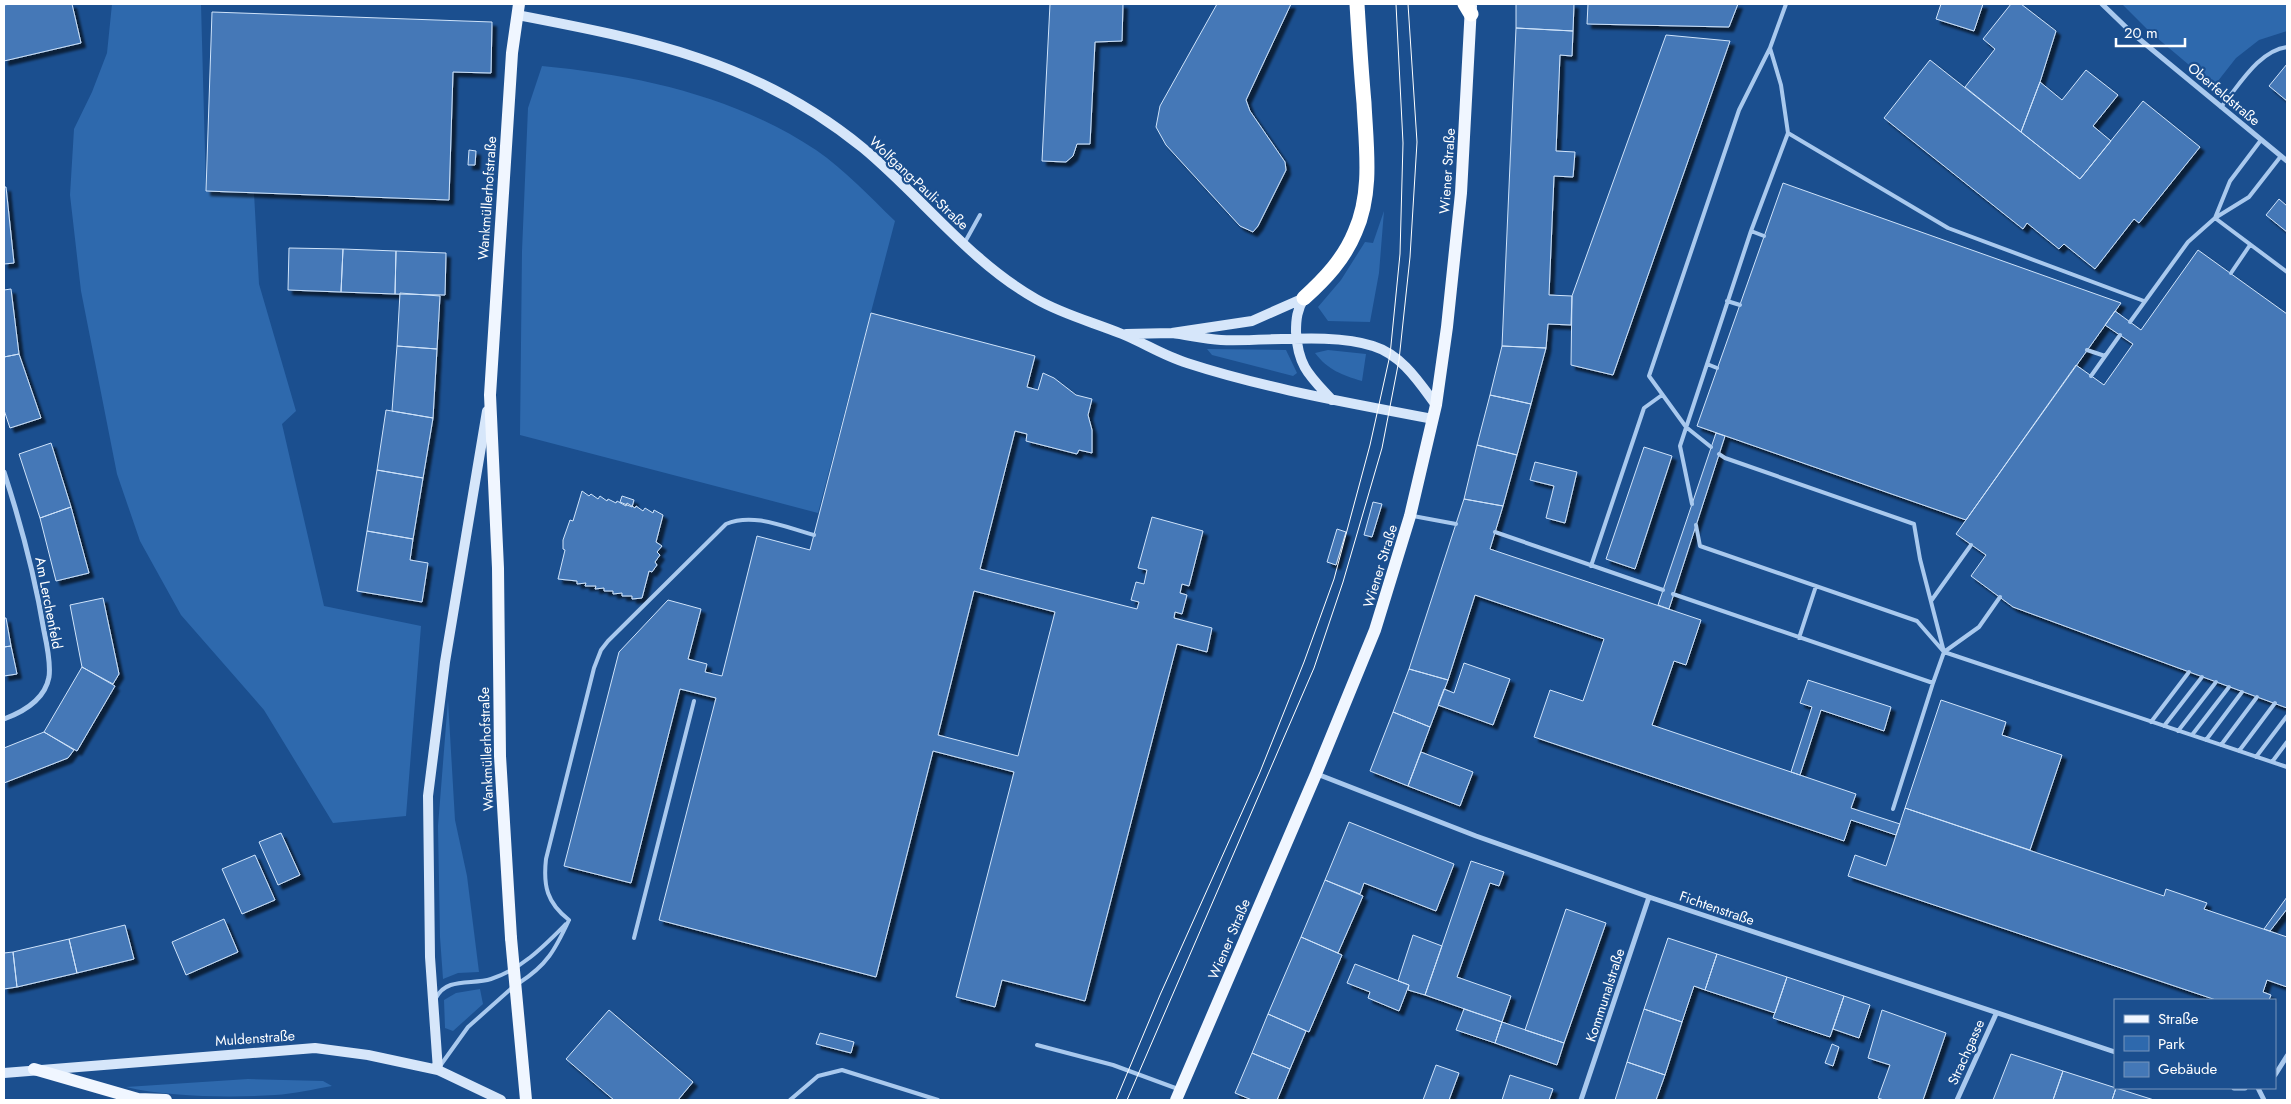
<svg xmlns="http://www.w3.org/2000/svg" width="2291" height="1104" font-family="Jost,sans-serif">
<style>
.green{fill:#2e69ad}
.building{fill:#4478b7;stroke:#cfe3fa;fill-rule:evenodd;filter:url(#shadow)}
.lines{fill:none;stroke-linecap:round;stroke-linejoin:round}
.service{stroke:#a9c9ee;stroke-width:4}
.minor{stroke:#a9c9ee;stroke-width:5}
.secondary{stroke:#d6e6fa;stroke-width:10}
.primary{stroke:#f0f6ff;stroke-width:12}
.motorway{stroke:#fff;stroke-width:15}
.tram{stroke:#fff;stroke-width:1}
.primary-bridge{stroke:#f0f6ff;stroke-width:12}
.labels{text-anchor:middle;dominant-baseline:central;stroke-width:4.5;stroke-linejoin:round;paint-order:stroke}
.street-label{font-size:14px;fill:#fff;stroke:#1b4f8f}
</style>
<defs>
<filter id="shadow"><feDropShadow dx="4.5" dy="4.5" stdDeviation="1" flood-color="#0009"/></filter>
</defs>
<rect width="100%" height="100%" fill="#1b4f8f"/>
<path class="green" d="M112 4H201L206 191 254 193 259 284 296 411 282 424 324 606 421 626 406 816 333 823 264 710 181 615 140 541 117 474 81 291 70 195 74 129 92 92 107 53Z
M2122 4H2287V31L2259 40 2236 58 2214 86 2150 32Z
M542 66C637 75 735 96 816 150 845 170 870 197 895 221L818 513 520 435 522 251 528 108Z
M1384 211 1379 273 1370 322 1328 321 1318 307 1341 280 1365 242 1373 243Z
M1207 349 1286 350 1297 373 1293 376 1212 355Z
M1328 350 1366 354 1362 381C1342 375 1328 370 1315 353Z
M448 700 455 820 467 876 479 972 458 973 443 979 440 937 438 826Z
M480 989 483 1004 453 1031 445 1028 444 1000 456 993Z
M248 1079 323 1081 332 1086C314 1089 294 1094 275 1095 231 1098 169 1097 126 1087Z"/>
<path class="building" d="M10 4H72L81 43 4 61V5Z
M1050 4H1123L1122 41 1095 42 1090 144H1077L1073 156 1066 162 1042 161Z
M1217 4H1291L1246 100 1250 111 1285 162 1286 170 1258 226 1253 232 1240 226 1166 145 1156 127 1160 106Z
M1516 4H1574L1573 31 1516 28Z
M1588 4H1738L1729 27 1587 24Z
M1941 4H1983L1974 31 1936 19Z
M2011 4H2021L2056 31 2040 82 2021 132 1965 87 1995 49 1983 39Z
M212 12 492 22 491 73 453 72 449 200 206 191Z
M1516 28 1573 31 1572 56 1560 55 1556 151 1575 152 1573 177 1554 176 1549 295 1572 296 1571 325 1548 324 1546 348 1502 346Z
M1666 35 1730 41 1613 375 1571 365 1572 296Z
M1930 60 2080 179 2143 101 2200 147 2139 223 2134 219 2095 269 2064 244 2059 249 2027 223 2023 229 1884 118Z
M2287 64V101L2269 86Z
M2086 70 2118 95 2093 126 2111 141 2080 179 2021 132 2040 82 2062 100Z
M469 150 476 151 475 165H468Z
M1783 183 2121 303 1966 520 1697 426Z
M4 187H6L14 263 4 264Z
M2279 199 2287 206V232L2266 215Z
M289 248 343 249 341 292 288 290Z
M343 249 396 251 395 294 341 292Z
M2198 250 2287 314V708L2013 607 1971 576 1986 555 1956 534 2076 365 2104 385 2133 344 2105 325 2115 311 2141 330Z
M396 251 446 253 445 295 395 294Z
M11 289 19 354 4 357V290Z
M400 293 440 296 437 349 397 346Z
M871 313 1035 356 1027 387 1038 390 1043 373 1054 378 1076 395 1092 399 1088 415 1092 430V453L1079 450 1077 454 1026 441 1027 434 1015 431 980 569 1137 609 1139 602 1131 600 1136 582 1144 584 1147 570 1138 568 1152 517 1203 531 1189 586 1182 584 1180 593 1187 595 1182 614 1175 612 1174 618 1212 628 1207 652 1177 644 1085 1001 1002 980 995 1007 956 997 1014 772 933 751 876 977 659 920 716 698 680 689 631 883 564 866 619 652 668 600 701 609 688 659 707 664 705 672 722 676 757 536 810 550ZM974 591 1055 612 1018 756 938 735Z
M397 346 437 349 433 418 392 411Z
M1502 346 1546 348 1531 404 1490 395Z
M19 354 41 418 10 428 4 410V357Z
M1490 395 1531 404 1517 455 1477 445Z
M386 410 433 418 423 478 377 470Z
M1716 433 1725 436 1669 609 1658 605Z
M51 443 71 507 40 518 19 454Z
M1477 445 1517 455 1503 506 1464 499Z
M1644 447 1672 456 1635 569 1606 559Z
M1535 462 1577 472 1565 523 1546 518 1554 486 1530 480Z
M377 470 423 478 413 539 367 531Z
M582 491 589 496 591 494 598 499 600 496 607 501 608 499 616 503 617 501 626 506 627 503 635 508 636 506 643 511 645 508 653 513 654 510 663 515 656 542 662 546 657 552 660 555 655 562 657 565 652 572 649 571 642 598 632 599V596H622V593L613 594V591H604V588L595 589 596 586H585L586 583 577 584V581L558 579 565 550 563 549V540L570 520 573 521Z
M622 496 634 500 632 507 620 502Z
M1464 499 1503 506 1490 549 1701 620 1686 665 1674 661 1652 725 1856 794 1851 808 1900 824 1896 835 1851 820 1844 841 1534 737 1550 690 1583 701 1604 639 1475 595 1448 680 1409 669Z
M1373 502 1382 504 1372 537 1364 535Z
M71 507 89 573 56 581 40 518Z
M1337 529 1346 532 1336 565 1327 562Z
M367 531 413 539 410 560 428 563 422 602 357 591Z
M103 598 119 674 113 684 82 667 70 605Z
M4 618H6L11 646 4 647Z
M11 646 17 674 4 676V647Z
M1464 663 1510 679 1493 725 1438 705 1444 689 1454 693Z
M82 667 115 686 77 751 44 732Z
M1409 669 1448 680 1430 727 1393 712Z
M1808 680 1891 707 1884 731 1821 710 1800 775 1791 772 1812 707 1800 703Z
M1941 700 2006 722 2002 735 2062 755 2030 850 1905 808Z
M1393 712 1430 727 1408 786 1370 771Z
M44 732 74 750 68 758 4 783V748Z
M1421 752 1473 772 1460 806 1408 786Z
M1905 808 2164 896 2166 889 2207 903 2204 909 2287 937V987L2267 980 2263 992 2271 995 2269 1000H2216L1848 876 1855 855 1886 866Z
M1349 822 1454 864 1436 911 1364 883 1360 894 1325 880Z
M281 833 300 875 278 885 259 842Z
M255 855 275 900 242 914 222 869Z
M1471 861 1504 872 1499 886 1490 883 1457 977 1511 996 1502 1022 1425 995Z
M1325 880 1363 896 1338 953 1301 937Z
M2287 897V909L2270 931 2264 929Z
M1566 909 1606 923 1564 1043 1525 1030Z
M224 919 238 952 186 975 172 942Z
M125 925 134 959 77 973 69 939Z
M1413 935 1442 946 1425 995 1408 990 1409 985 1398 981Z
M1301 937 1342 955 1309 1032 1268 1014Z
M1668 938 1717 954 1705 990 1694 986 1682 1022 1644 1009Z
M69 939 77 973 17 987 13 952Z
M13 952 17 987 4 989V953Z
M1717 954 1787 977 1775 1013 1705 990Z
M1355 964 1409 985 1399 1011 1368 998 1370 992 1347 983Z
M1787 977 1844 996 1830 1037 1773 1018Z
M1844 996 1870 1005 1859 1038 1833 1029Z
M1464 1009 1502 1022 1495 1043 1456 1030Z
M1644 1009 1682 1022 1665 1075 1627 1062Z
M609 1010 693 1082 678 1100H614L566 1059Z
M1882 1010 1946 1033 1923 1100H1884L1878 1098 1890 1065 1868 1058Z
M1268 1014 1306 1031 1290 1069 1252 1053Z
M1502 1022 1564 1043 1557 1065 1495 1043Z
M820 1033 854 1042 851 1053 816 1044Z
M1832 1044 1839 1047 1833 1066 1825 1063Z
M1252 1053 1290 1069 1277 1100H1252L1235 1093Z
M2011 1054 2063 1071 2053 1100H1993Z
M1627 1062 1665 1075 1656 1100H1615Z
M1436 1065 1459 1073 1449 1100H1423Z
M2063 1071 2116 1088 2112 1100H2053Z
M1510 1075 1553 1089 1549 1100H1502Z
M2116 1088 2154 1100H2112Z"/>
<g class="lines">
<path class="service" d="M1770 48 1781 85 1788 133 1948 228 2144 301
M2221 107C2239 86 2258 51 2287 47
M2215 218 2230 181 2261 140
M2215 218 2287 272
M1751 231 1764 236
M965 242 980 215
M2231 273 2250 245
M1727 301 1740 305
M2130 322 2188 242 2215 218 2249 197 2281 156
M2087 350 2105 356
M1707 364 1717 368
M2091 376 2120 335
M1711 447 1686 427 1649 376 1739 110 1770 48 1786 4
M1692 504 1680 446 1751 231 1788 133
M1413 516 1456 524
M1696 525 1700 546 1917 621 1944 652 2287 767
M1495 532 1663 590
M1591 566 1644 408 1662 395
M1673 594 1933 683 1944 652 1920 559 1914 524 1725 458 1719 454
M1931 601 1971 545
M1799 638 1816 586
M1944 652 1979 627 2000 597
M2151 722 2189 672
M2164 726 2202 677
M2178 731 2216 682
M2192 735 2229 687
M2206 740 2242 692
M2221 745 2257 697
M2239 751 2275 703
M2256 757 2287 716
M2272 762 2287 742
M1893 809 1933 683
M569 920C547 903 543 886 546 859L594 668 601 650 608 641 726 524C754 512 787 528 814 535
M634 938 694 701
M519 983C547 965 555 950 569 920
M436 998C446 977 472 985 491 979 522 969 544 946 566 924
M1037 1045 1113 1065 1178 1089
M440 1066 468 1027 513 987
M790 1100 818 1076 842 1070 938 1100"/>
<path class="minor" d="M2102 4 2132 33 2287 161
M4 472C21 524 35 577 44 631 47 645 51 663 49 677 45 699 23 712 4 719
M1317 774 1476 836 1649 897 2115 1052
M2275 1075 2287 1056
M2234 1088H2245
M2258 1088 2264 1100
M1581 1100 1649 897
M1957 1100 1996 1014"/>
<path class="secondary" d="M517 15C647 40 757 61 863 148 922 197 969 261 1036 299 1064 315 1093 322 1122 334 1144 343 1164 356 1187 363 1267 389 1351 403 1433 419
M1304 298C1297 310 1296 319 1296 332 1298 367 1310 376 1332 400
M1172 333C1188 335 1205 339 1221 340 1265 342 1332 332 1373 346 1402 355 1419 382 1436 405
M1126 334 1172 333 1252 321 1304 298
M438 1070 430 957 428 796 445 662 487 411
M4 1073 315 1048 368 1055 438 1070 501 1100"/>
<path class="primary" d="M511 938 500 756 498 568 490 395 512 53 519 4
M34 1069 138 1099 166 1100
M1176 1100 1316 774 1375 630 1410 516 1436 405 1447 327 1461 193 1471 6"/>
<path class="motorway" d="M1465 4 1471 14
M1304 298C1325 279 1344 259 1355 232 1373 192 1366 146 1364 103 1361 70 1359 37 1357 4"/>
<path class="tram" d="M1116 1100 1160 995 1260 772 1304 662 1334 579 1370 445 1390 355 1400 254 1403 143 1396 4
M1127 1100 1314 668 1343 582 1382 448 1399 360 1410 257 1417 142 1408 4"/>
<path class="primary-bridge" d="M511 938 526 1100"/>
</g>
<g class="labels">
<g class="street-label">
<text transform="translate(2224 94) rotate(40)">Oberfeldstraße</text>
<text transform="translate(1447 171) rotate(-86)">Wiener Straße</text>
<text transform="translate(919 183) rotate(43)">Wolfgang-Pauli-Straße</text>
<text transform="translate(487 198) rotate(-86)">Wankmüllerhofstraße</text>
<text transform="translate(1380 566) rotate(-73)">Wiener Straße</text>
<text transform="translate(49 603) rotate(79)">Am Lerchenfeld</text>
<text transform="translate(486 749) rotate(-92)">Wankmüllerhofstraße</text>
<text transform="translate(1717 908) rotate(19)">Fichtenstraße</text>
<text transform="translate(1229 939) rotate(-67)">Wiener Straße</text>
<text transform="translate(1605 995) rotate(-72)">Kommunalstraße</text>
<text transform="translate(255 1038) rotate(-4)">Muldenstraße</text>
<text transform="translate(1966 1052) rotate(-66)">Strachgasse</text>
</g>
</g>
<rect width="2291" height="1104" fill="none" stroke="#ffffff" stroke-width="10"/>
<rect x="2114" y="999" width="162" height="90" fill="#1b4f8f" stroke="#7695bc"/>
<rect x="2124" y="1015" width="25" height="8" fill="#f0f6ff" stroke="#7695bc"/>
<text x="2158" y="1024" font-size="15" fill="#ffffff">Straße</text>
<rect x="2124" y="1036" width="25" height="15" fill="#2e69ad" stroke="#7695bc"/>
<text x="2158" y="1049" font-size="15" fill="#ffffff">Park</text>
<rect x="2124" y="1062" width="25" height="15" fill="#4478b7" stroke="#7695bc"/>
<text x="2158" y="1074" font-size="15" fill="#ffffff">Gebäude</text>
<path d="M2116 38v8h69v-8" fill="none" stroke="#ffffff" stroke-width="2.5"/>
<text x="2124" y="38" font-size="15" fill="#ffffff" stroke="#1b4f8f" stroke-width="4" paint-order="stroke">20 m</text>
</svg>
